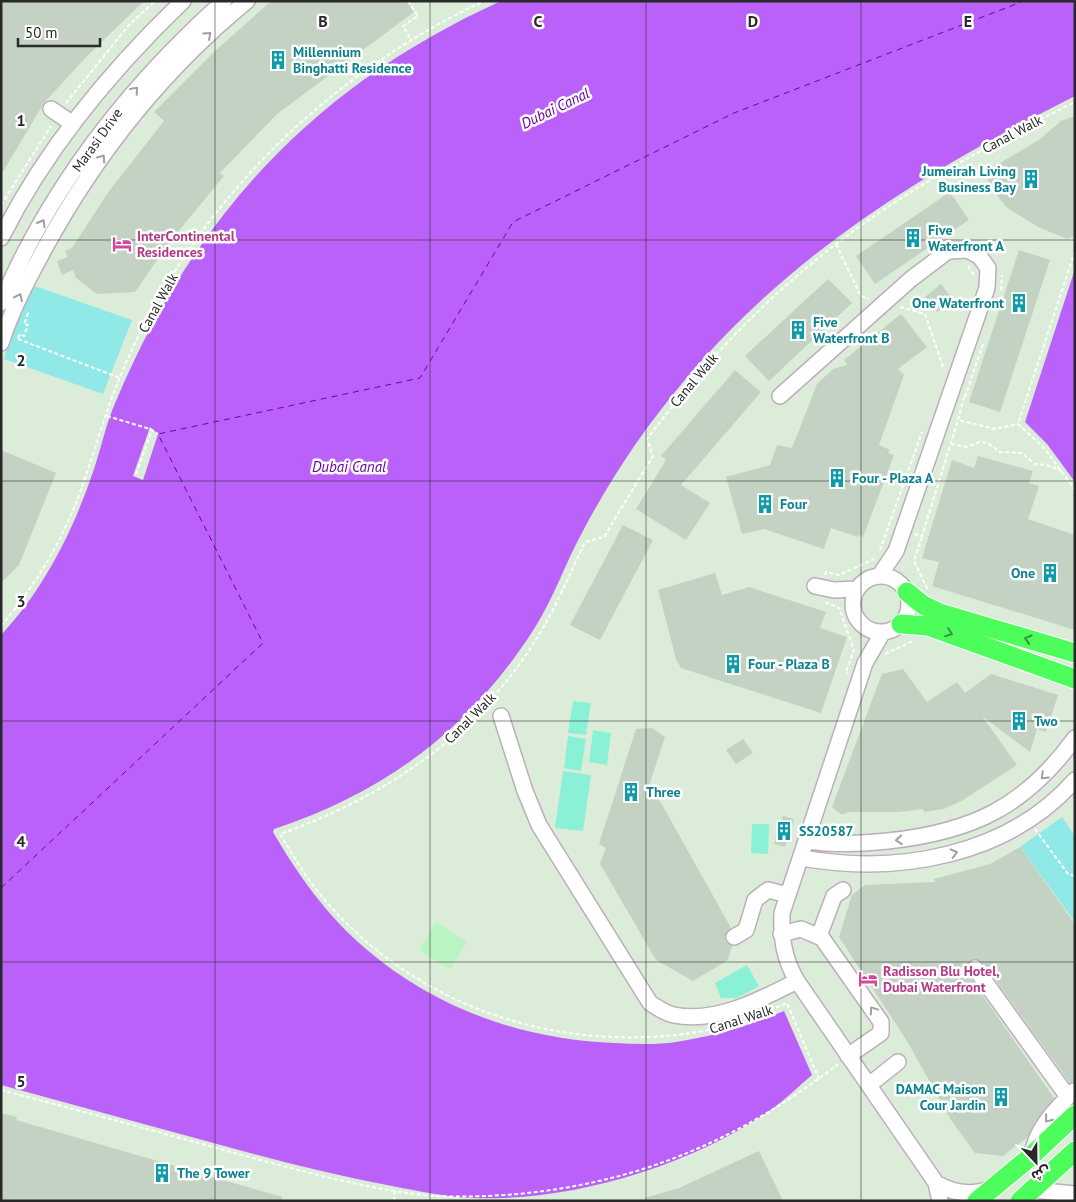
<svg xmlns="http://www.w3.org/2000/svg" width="1076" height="1202" font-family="'PT Sans','Noto Sans Arabic',sans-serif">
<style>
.green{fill:#90e9e7}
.sand{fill:#b8f5c2}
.pitch{fill:#8af1d7}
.water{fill:#ba61f9}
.pier{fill:#dbedd9}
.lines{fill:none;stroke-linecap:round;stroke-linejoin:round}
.ferry{stroke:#6d01a4;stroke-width:1;stroke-dasharray:6 5;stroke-linecap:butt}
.building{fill:#c3d2c2}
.minor-casing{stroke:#beadbc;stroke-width:18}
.major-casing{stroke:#fff;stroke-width:21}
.path{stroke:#fff;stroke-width:2;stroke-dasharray:4 2.5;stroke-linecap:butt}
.minor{stroke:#fff;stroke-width:15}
.major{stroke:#4dfd5c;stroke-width:19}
.oneway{stroke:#9f9f9f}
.oneway2{stroke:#3b9342}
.grid{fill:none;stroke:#292929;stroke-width:1;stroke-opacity:0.55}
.labels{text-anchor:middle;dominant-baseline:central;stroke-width:5;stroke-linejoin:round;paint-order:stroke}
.culture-label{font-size:14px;font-weight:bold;fill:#0d838f;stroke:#fff;text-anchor:start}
.street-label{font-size:14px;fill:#292929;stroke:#fff}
.hotel-label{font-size:14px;font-weight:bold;fill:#b23c85;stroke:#fff;text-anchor:start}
.water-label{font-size:15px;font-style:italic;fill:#6d01a4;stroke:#fff}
.grid-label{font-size:16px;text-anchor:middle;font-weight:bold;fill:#292929;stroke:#fff;stroke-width:5;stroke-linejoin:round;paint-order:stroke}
</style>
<rect width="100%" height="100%" fill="#dbedd9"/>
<path class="green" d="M32 285 132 320 103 394 4 359 12 328Z
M1062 817 1075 836V922L1020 847Z"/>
<path class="sand" d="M436 922 467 942 450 969 419 950Z"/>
<path class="pitch" d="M573 701 591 703 586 735 568 733Z
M593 730 611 733 607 765 589 762Z
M568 736 586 739 581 771 564 768Z
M563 771 591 775 583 831 555 828Z
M752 824H769L768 854 751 853Z
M747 965 759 986 737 998H721L715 983Z"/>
<path class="water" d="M501 1H1075V96C926 171 793 251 684 381 646 426 612 476 584 529 566 561 554 598 534 629 470 729 386 792 274 829L273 832C298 875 327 916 366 949 436 1009 524 1040 615 1043 635 1044 656 1045 676 1042 714 1036 749 1026 784 1011L812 1075C800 1085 788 1097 776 1106 695 1165 572 1202 472 1198 446 1197 418 1191 392 1186 344 1177 297 1166 250 1153 167 1130 84 1108 1 1085V635C44 589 73 531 93 472 101 449 106 423 116 401 195 214 316 85 501 1Z
M1075 269V482L1047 444 1025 422Z"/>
<path class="pier" d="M150 427 158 434 143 480 133 476Z"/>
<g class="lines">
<path class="ferry" d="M1 888 263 643 158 434 420 378 513 222 734 113 1024 1"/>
</g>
<path class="building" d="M1 1H144L86 57 44 103 1 175Z
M271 1H406L414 12 277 114 220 173 224 176 171 240 135 292 97 294 76 278 73 270 62 275 57 261 68 257 65 251 72 248 109 191 164 121 154 112 214 52Z
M1075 116V236L1067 239 1038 227 1006 207 995 193 986 177 990 169 1039 140 1061 121Z
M950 192 969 220 875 284 856 256Z
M1019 250 1050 260 1000 412 969 402Z
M828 279 852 303 769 381 745 356Z
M941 284 953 300 937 312 925 297Z
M901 314 927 347 898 369 904 375 879 445 890 450 888 453 894 455 863 537 859 535 858 537 831 528 824 549 764 529 742 534 726 477 770 465 777 445 792 448 817 384 833 369 847 365 844 360Z
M735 370 761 392 681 485 710 503 686 540 636 509 666 460 661 456Z
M1 450 56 473 19 565 1 583Z
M978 456 1033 471 1029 483 1039 486 1028 519 1075 535V630L932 586 939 562 922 558 952 460 974 468Z
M623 525 653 540 600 640 570 625Z
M715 573 722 595 749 587 826 612 820 628 847 637 821 713 681 668 676 659 658 590Z
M903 669 927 702 957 682 965 693 991 674 1058 695 1046 732 1037 729 1030 752 982 716 1017 765 963 800 944 809 924 812 923 809 899 812H848L842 815 832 807 882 674Z
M652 728 665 737 650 783 731 928 725 937 726 942 732 946 728 960 693 981 656 960 600 864 606 848 599 844 636 729Z
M743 739 753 753 736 764 726 750Z
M783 816 794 819 785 847 774 844Z
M1020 847 1075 924V1082L1070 1083 983 963 975 959 969 961 966 968 967 973 1054 1098 1035 1122 1027 1138 1009 1151 1003 1156 975 1153 951 1120 907 1041 839 937 852 895 865 885 935 882 934 879 990 864Z
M1 1113 17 1117 16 1120 282 1197V1201H1Z
M759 1151 783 1201H645V1198L679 1188Z"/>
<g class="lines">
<g class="minor-casing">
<path id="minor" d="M51 109 73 124
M1 238C46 148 111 70 183 1
M1 303C51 186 130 85 224 1
M1 343C12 309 29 277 46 246 97 153 164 69 247 1
M780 396 911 279 948 251 968 250 980 257 988 268 987 288 896 551 880 575
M853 604a28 28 0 1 1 56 0a28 28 0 1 1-56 0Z
M815 586 834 590 857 589
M883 632 865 663 782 913C781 939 784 959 797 981L932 1177 936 1183 940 1201
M501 716 525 791 539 825 650 1003C657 1007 666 1014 674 1015 715 1024 762 999 797 981
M808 841C835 845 860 844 888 841 972 832 1025 807 1075 738
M802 858C898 875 1008 856 1075 780
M781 934 801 929 822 938 881 1022V1033L848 1056
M819 936 834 896 843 890
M734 937 746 930 755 900 768 890 788 895
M975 968 1068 1097
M869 1085 898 1062
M1032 1155C1036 1128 1056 1109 1074 1091
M936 1183C954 1194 972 1196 992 1188
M1033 1190 1075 1194"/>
</g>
<g class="major-casing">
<path id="major" d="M907 592 923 605 940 613 1075 653
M901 624 928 626 1075 679
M977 1201 1029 1158 1075 1115
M1020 1201 1075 1151"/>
</g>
<path class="path" d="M408 1 418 16 403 26 411 40
M66 103 129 25 155 1
M1 205 51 126
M836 244 861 296 869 299
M1075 251 1018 424 1045 449 1075 490
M968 266 975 277
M1001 290 1002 275
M900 307 925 314 944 370
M18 338 20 334 24 336 28 325 24 324 28 313H26
M18 339 120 378
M964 397 958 420 995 429 1018 424
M965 397 983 344
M107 416 150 429 158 434
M951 444 966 447 980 442 988 443 1000 452 1022 453 1035 464 1047 465 1062 471
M136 474 152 430
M914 534 922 536 958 420
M922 537 914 561 928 590
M880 550 922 432
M825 575 826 572 839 575 874 559
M825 602 839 608 854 650 846 672 848 673
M1 626C31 591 56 551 74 508 91 466 102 420 120 377 188 211 322 77 484 1
M885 654 915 640
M1035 829 1068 874 1075 876
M770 1010 787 1003 819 1079
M709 1030C569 1056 426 1013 330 906 310 884 295 859 280 834 390 795 483 731 543 628 559 600 571 571 585 542L604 537 653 456 647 439C690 382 736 329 790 282 874 207 974 152 1075 102
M1 1090C74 1109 147 1129 220 1149 290 1168 359 1188 431 1196 586 1202 718 1158 838 1064
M394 1201 395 1191"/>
<use href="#minor" class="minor"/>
<use href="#major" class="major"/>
</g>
<defs><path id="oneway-chevron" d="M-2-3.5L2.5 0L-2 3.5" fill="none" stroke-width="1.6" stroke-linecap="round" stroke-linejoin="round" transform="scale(1.25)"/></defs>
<g class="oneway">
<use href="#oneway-chevron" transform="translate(208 35) rotate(-42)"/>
<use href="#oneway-chevron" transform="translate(135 90) rotate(-49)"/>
<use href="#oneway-chevron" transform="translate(102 158) rotate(-55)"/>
<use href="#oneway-chevron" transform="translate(42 223) rotate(-60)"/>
<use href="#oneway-chevron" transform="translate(19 297) rotate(-65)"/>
<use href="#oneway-chevron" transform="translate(1044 776) rotate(136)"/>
<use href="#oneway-chevron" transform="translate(899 840) rotate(176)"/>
<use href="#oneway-chevron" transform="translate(954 853) rotate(-14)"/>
<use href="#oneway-chevron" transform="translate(873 1010) rotate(-124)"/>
<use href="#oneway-chevron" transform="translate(1048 1119) rotate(129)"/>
</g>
<g class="oneway2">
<use href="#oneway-chevron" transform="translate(949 633) rotate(20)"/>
<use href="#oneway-chevron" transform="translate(1028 639) rotate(-163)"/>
</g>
<path class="grid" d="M215 1V1201M430 1V1201M646 1V1201M861 1V1201M1 240H1075M1 481H1075M1 721H1075M1 962H1075"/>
<defs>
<g id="building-bare" transform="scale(1.5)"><path d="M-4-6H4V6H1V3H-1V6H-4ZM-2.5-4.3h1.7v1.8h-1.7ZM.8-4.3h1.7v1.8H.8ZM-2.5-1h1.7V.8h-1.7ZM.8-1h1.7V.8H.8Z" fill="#0f9aa8" stroke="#fff" stroke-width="2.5" paint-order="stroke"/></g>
<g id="hotel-bare" transform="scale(1.5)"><path d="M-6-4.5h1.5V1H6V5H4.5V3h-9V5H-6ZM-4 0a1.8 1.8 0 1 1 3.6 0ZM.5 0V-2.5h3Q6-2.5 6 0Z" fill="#d1479c" stroke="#fff" stroke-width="2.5" paint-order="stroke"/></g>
</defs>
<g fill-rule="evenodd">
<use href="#building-bare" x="278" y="60"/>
<use href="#building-bare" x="1031" y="179"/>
<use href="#building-bare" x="913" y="238"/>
<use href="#hotel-bare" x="122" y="244"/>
<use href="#building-bare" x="1019" y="303"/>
<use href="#building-bare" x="798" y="330"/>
<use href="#building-bare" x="837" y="478"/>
<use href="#building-bare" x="765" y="504"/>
<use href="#building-bare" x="1050" y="573"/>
<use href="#building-bare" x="733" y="664"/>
<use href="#building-bare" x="1019" y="721"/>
<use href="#building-bare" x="631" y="792"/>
<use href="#building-bare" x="784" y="831"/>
<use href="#hotel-bare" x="868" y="979"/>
<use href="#building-bare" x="1001" y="1097"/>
<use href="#building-bare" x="162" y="1173"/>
</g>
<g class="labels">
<g class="culture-label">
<text x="293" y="52">Millennium<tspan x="293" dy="16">Binghatti Residence</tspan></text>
<text x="1016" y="171" text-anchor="end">Jumeirah Living<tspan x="1016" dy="16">Business Bay</tspan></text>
<text x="928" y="230">Five<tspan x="928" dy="16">Waterfront A</tspan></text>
<text x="1004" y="303" text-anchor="end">One Waterfront</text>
<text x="813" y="322">Five<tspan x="813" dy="16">Waterfront B</tspan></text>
<text x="852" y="478">Four - Plaza A</text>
<text x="780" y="504">Four</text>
<text x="1035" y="573" text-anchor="end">One</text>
<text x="748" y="664">Four - Plaza B</text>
<text x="1034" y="721">Two</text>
<text x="646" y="792">Three</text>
<text x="799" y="831">SS20587</text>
<text x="986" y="1089" text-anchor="end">DAMAC Maison<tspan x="986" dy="16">Cour Jardin</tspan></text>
<text x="177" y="1173">The 9 Tower</text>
</g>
<g class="street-label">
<text transform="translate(1012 134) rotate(-28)">Canal Walk</text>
<text transform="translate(97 140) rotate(-54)">Marasi Drive</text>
<text transform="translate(158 303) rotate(-61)">Canal Walk</text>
<text transform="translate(694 380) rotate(-50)">Canal Walk</text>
<text transform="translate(470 718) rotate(-45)">Canal Walk</text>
<text transform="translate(741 1019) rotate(-18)">Canal Walk</text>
</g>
<g class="hotel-label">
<text x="137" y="236">InterContinental<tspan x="137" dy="16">Residences</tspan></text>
<text x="883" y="971">Radisson Blu Hotel,<tspan x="883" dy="16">Dubai Waterfront</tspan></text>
</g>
<g class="water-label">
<text transform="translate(555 108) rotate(-26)">Dubai Canal</text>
<text x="349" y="466">Dubai Canal</text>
</g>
</g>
<g class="grid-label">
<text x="323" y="27">B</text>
<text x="538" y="27">C</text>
<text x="753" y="27">D</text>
<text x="968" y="27">E</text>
<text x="21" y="126">1</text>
<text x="21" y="366">2</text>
<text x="21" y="607">3</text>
<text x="21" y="847">4</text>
<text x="21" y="1087">5</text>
</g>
<rect width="1076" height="1202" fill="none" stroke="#292929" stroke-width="5"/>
<g transform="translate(1036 1162) rotate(158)" stroke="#ffffff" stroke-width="4" paint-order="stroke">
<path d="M0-4L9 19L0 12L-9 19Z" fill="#292929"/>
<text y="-8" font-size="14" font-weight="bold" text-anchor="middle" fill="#292929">ش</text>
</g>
<path d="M18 38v8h82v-8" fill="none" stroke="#292929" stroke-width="2.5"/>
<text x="25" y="38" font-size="15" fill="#292929" stroke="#ffffff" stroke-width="4" paint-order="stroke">50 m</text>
</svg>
